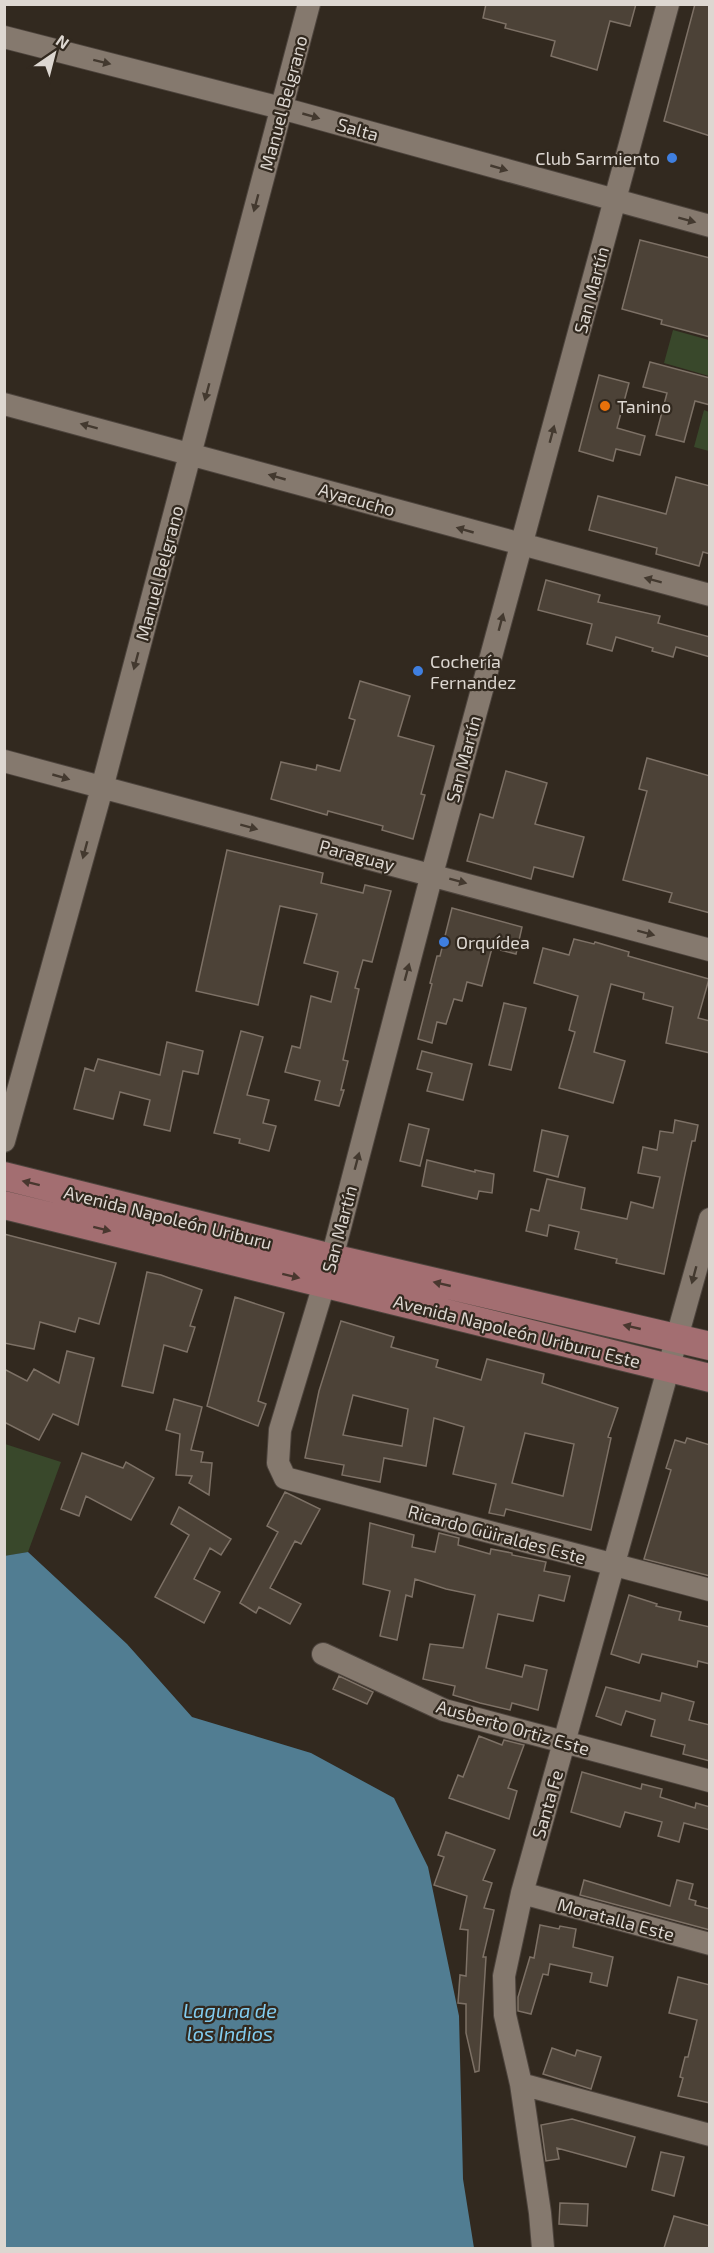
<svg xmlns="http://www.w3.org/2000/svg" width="714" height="2253" font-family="'Exo 2',sans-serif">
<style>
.green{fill:#39482b}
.water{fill:#517d92}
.building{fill:#4c4237;stroke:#7d7166;stroke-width:1.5;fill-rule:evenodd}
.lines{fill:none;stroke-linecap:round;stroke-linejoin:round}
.minor-casing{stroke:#4d443d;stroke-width:24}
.major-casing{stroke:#4d443d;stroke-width:30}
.minor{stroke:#85796e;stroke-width:22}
.major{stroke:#a36e71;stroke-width:28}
.oneway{fill:#43392f}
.oneway2{fill:#49372f}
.shop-dot{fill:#3f7fe0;stroke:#32291f;stroke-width:2}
.food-dot{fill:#e8710a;stroke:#32291f;stroke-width:2}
.labels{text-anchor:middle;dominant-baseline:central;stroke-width:4.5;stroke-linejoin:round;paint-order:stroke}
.street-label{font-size:18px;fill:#ddd7d1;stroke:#32291f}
.poi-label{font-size:18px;fill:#ddd7d1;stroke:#32291f;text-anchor:start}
.water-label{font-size:20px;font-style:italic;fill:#82ccef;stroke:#32291f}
</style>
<rect width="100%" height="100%" fill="#32291f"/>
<path class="green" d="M673 330 709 340V376L664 363Z
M704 410 709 412V451L694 447Z
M5 1444 61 1462 28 1552 5 1556Z"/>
<path class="water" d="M28 1552 127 1644 192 1717 311 1753 394 1798 428 1867 459 2016 463 2179 474 2248H5L4 1556Z"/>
<path class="building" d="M486 4H636L630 26 610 21 597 70 551 56 555 41 505 28 506 24 483 18Z
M695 4H710V136L664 121Z
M640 240 710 258V337L661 324 662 320 622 309Z
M650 362 710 378V405L695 401 684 442 656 435 667 393 643 387Z
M599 375 629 383 617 428 645 436 640 455 616 449 613 461 579 451Z
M676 477 710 486V554L703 552 699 566 656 554 657 548 589 530 598 496 666 514Z
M546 580 600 595 598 602 660 616 658 623 710 637V657L676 647 673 657 652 651 653 648 616 637 612 651 587 644 592 624 538 610Z
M360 681 410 696 398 736 434 746 421 794 425 795 413 839 382 830 383 826 328 811 327 815 271 799 281 762 316 770 317 765 340 771 355 720 349 718Z
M647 758 710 776V913L669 902 672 893 623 880 647 791 639 789Z
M506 771 547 783 535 824 584 837 573 877 534 867 531 879 467 861 480 814 493 818Z
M227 850 323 873 321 883 363 893 365 885 391 891 372 962 363 960 355 988 359 989 343 1060 348 1061 341 1090H344L339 1106 315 1100 320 1081 285 1072 292 1046 300 1048 311 996 331 1002 338 972 304 963 317 914 280 906 258 1005 196 991Z
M452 908 522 927 516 954 492 948 482 986 467 982 462 1001 454 999 446 1024 437 1022 432 1043 418 1039 432 984 430 983 437 956H440Z
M574 939 594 944 595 942 629 952 628 956 709 979 698 1018 710 1021V1053L666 1043 673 1007 643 999 644 993 611 984 594 1052 625 1061 613 1103 559 1088 575 1032 569 1030 578 996 534 983 543 948 569 955Z
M504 1003 526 1008 511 1070 489 1065Z
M241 1031 263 1037 247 1095 269 1100 263 1123 276 1126 269 1151 239 1143 240 1139 214 1133Z
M167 1042 203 1051 198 1074 183 1071 170 1131 144 1125 150 1100 120 1092 113 1119 74 1109 85 1068 94 1071 98 1059 160 1075Z
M422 1051 472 1064 463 1100 427 1091 432 1073 417 1069Z
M675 1120 698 1125 695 1141H692L664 1274 616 1263 617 1259 575 1249 579 1232 549 1225 547 1236 526 1231 531 1209 539 1211 547 1179 585 1188 581 1209 627 1219 631 1202 653 1208 660 1177 638 1173 643 1147 657 1150 660 1131 673 1133Z
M409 1124 429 1129 420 1166 400 1161Z
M542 1130 568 1136 558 1177 534 1171Z
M427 1160 475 1172V1170L494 1174 492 1193 479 1191 477 1199 422 1186Z
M4 1234 116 1263 99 1324 79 1318 75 1332 40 1322 34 1349 4 1343Z
M147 1272 161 1275 202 1290 190 1326 195 1327 187 1352 164 1345 153 1393 122 1386Z
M235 1297 284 1313 258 1401 266 1404 258 1426 207 1406Z
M341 1321 394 1337 391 1347 438 1360 436 1367 481 1380 487 1359 544 1374 542 1383 618 1408 608 1437 611 1438 591 1530 506 1509 504 1516 489 1513 496 1484 453 1474 464 1427 434 1418 426 1466 384 1458 380 1482 342 1475 344 1465 305 1458 319 1391ZM353 1395 408 1409 402 1446 343 1435ZM525 1433 574 1444 563 1496 512 1483Z
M67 1351 94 1358 78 1425 53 1414 39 1440 4 1422V1369L27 1381 34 1369 59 1383Z
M174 1399 202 1407 191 1450 203 1452 201 1462 212 1463 209 1495 189 1483 192 1476 176 1475 180 1434 166 1430Z
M687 1438 710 1445V1576L644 1559 671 1470 666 1468 675 1440 685 1443Z
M82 1453 123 1468 126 1462 154 1478 131 1520 86 1496 79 1516 61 1509Z
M285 1492 320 1509 301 1544 295 1541 270 1588 301 1604 290 1624 259 1607 256 1613 240 1603 278 1532 267 1526Z
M179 1507 231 1539 221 1555 210 1548 194 1579 220 1592 204 1623 155 1597 189 1535 171 1524Z
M370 1523 414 1535 412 1547 435 1552 439 1533 459 1538 458 1545 490 1554 491 1549 512 1553V1555L546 1562 544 1571 570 1576 564 1601 539 1595 533 1621 498 1614 486 1668 522 1677 525 1665 547 1670 538 1710 512 1703 510 1710 480 1703 453 1695 455 1686 423 1679 430 1644 463 1648 475 1595 446 1589 415 1579 412 1597 406 1595 397 1640 380 1636 390 1591 363 1584Z
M629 1595 657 1604 656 1606 681 1612 679 1620 710 1627V1664L698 1661 697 1667 642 1654 639 1663 611 1654Z
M339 1676 373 1692 367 1704 333 1689Z
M606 1687 660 1701 662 1693 694 1702 689 1720 710 1725V1761L683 1754 685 1745 651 1736 655 1720 626 1711 621 1725 596 1716Z
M479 1736 502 1745 504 1740 524 1745 508 1788 517 1791 509 1819 449 1798 458 1775 463 1777Z
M582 1772 641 1789 642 1784 662 1789 660 1797 695 1808 696 1803 710 1807V1830L684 1823 679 1842 658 1836 662 1822 625 1812 620 1827 571 1812Z
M446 1832 495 1850 483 1880 492 1883 484 1908 494 1910 483 1957H486L479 2071 475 2072 466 2033V2004L458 2003 460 1975 466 1976 468 1930 460 1929 467 1896 434 1885 444 1857 438 1855Z
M584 1880 670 1906 677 1880 693 1884 689 1899 696 1901 695 1905 710 1909V1930L580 1895Z
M540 1925 559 1929 560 1926 576 1929 573 1947 613 1957 607 1986 590 1982 592 1973 550 1964 548 1975 543 1974 531 2014 518 2011V1997L530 1957 534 1958Z
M678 1977 710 1985V2103L678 2096 683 2078 680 2077 685 2057H688L697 2020 669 2013Z
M552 2048 575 2056 577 2050 601 2057 591 2089 543 2074Z
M572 2119 635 2137 626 2167 557 2148 559 2159 546 2161 541 2125Z
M661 2152 684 2157 674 2196 652 2190Z
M560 2203 588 2204 587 2226 559 2224Z
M674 2216 710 2226V2248H664Z"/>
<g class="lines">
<g class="minor-casing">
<path id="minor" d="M668 4 432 874 332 1258 280 1430 278 1463 285 1478 710 1590
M4 37 281 108 710 226
M4 404 710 595
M4 761 710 950
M4 1141 102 788 309 4
M323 1654 444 1710 710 1781
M522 1893 710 1944
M521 2084 710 2135
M543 2248 540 2213 521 2084 505 2015 504 1976 522 1893 710 1219"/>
</g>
<g class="major-casing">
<path id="major" d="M4 1176 332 1258 710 1346
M4 1205 710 1378"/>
</g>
<use href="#minor" class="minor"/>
<use href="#major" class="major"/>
</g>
<defs><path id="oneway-solid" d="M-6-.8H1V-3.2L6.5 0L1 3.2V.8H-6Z" transform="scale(1.5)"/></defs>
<g class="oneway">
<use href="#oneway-solid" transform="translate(102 62) rotate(14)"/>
<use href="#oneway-solid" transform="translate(311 116) rotate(16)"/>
<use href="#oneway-solid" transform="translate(499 168) rotate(16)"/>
<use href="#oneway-solid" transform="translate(256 203) rotate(105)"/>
<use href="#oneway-solid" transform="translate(687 220) rotate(15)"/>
<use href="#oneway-solid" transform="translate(207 392) rotate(105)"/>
<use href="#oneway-solid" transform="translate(89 426) rotate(-165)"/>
<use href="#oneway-solid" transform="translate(552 434) rotate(-75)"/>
<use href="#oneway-solid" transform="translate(277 477) rotate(-164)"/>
<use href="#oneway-solid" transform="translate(465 530) rotate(-164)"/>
<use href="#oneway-solid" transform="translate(653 580) rotate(-165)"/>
<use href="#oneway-solid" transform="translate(501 622) rotate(-75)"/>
<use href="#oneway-solid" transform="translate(136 661) rotate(105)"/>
<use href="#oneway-solid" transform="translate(61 777) rotate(16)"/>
<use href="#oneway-solid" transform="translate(249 827) rotate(15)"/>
<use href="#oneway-solid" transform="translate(85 850) rotate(105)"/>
<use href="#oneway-solid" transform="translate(458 881) rotate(15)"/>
<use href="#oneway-solid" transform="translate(646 933) rotate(15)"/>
<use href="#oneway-solid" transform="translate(407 972) rotate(-75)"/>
<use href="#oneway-solid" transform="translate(357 1161) rotate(-75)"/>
<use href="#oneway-solid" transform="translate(694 1275) rotate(105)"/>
</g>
<g class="oneway2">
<use href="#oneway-solid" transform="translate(31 1183) rotate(-166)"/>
<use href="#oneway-solid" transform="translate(102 1229) rotate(14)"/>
<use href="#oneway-solid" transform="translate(291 1276) rotate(14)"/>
<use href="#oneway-solid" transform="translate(442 1284) rotate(-167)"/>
<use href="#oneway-solid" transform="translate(632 1327) rotate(-167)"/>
</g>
<g class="shop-dot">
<circle cx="672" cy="158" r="6"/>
<circle cx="418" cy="671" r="6"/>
<circle cx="444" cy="942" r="6"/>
</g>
<circle class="food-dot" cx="605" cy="406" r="6"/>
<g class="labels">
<g class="street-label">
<text transform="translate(283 103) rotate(-75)">Manuel Belgrano</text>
<text transform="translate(358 129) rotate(16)">Salta</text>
<text transform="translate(591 290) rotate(-75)">San Martín</text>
<text transform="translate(357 499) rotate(16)">Ayacucho</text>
<text transform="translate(159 573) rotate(-75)">Manuel Belgrano</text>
<text transform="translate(463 759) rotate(-75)">San Martín</text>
<text transform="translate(357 855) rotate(15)">Paraguay</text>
<text transform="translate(168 1217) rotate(14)">Avenida Napoleón Uriburu</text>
<text transform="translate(339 1229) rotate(-75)">San Martín</text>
<text transform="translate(517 1331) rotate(14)">Avenida Napoleón Uriburu Este</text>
<text transform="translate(497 1534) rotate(15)">Ricardo Güiraldes Este</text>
<text transform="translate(513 1727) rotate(16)">Ausberto Ortiz Este</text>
<text transform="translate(547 1804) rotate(-74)">Santa Fe</text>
<text transform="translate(616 1919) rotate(15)">Moratalla Este</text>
</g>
<g class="poi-label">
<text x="660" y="158" text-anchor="end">Club Sarmiento</text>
<text x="617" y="406">Tanino</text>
<text x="430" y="661">Cochería<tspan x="430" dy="21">Fernandez</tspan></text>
<text x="456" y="942">Orquídea</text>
</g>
<g class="water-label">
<text x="230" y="2010">Laguna de<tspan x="230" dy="23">los Indios</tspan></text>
</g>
</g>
<rect width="714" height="2253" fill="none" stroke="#ddd7d1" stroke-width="12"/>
<g transform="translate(54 54) rotate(35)" stroke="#32291f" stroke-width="4.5" paint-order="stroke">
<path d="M0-4.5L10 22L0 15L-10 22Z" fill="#ddd7d1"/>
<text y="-9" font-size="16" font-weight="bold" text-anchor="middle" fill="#ddd7d1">N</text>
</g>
</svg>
